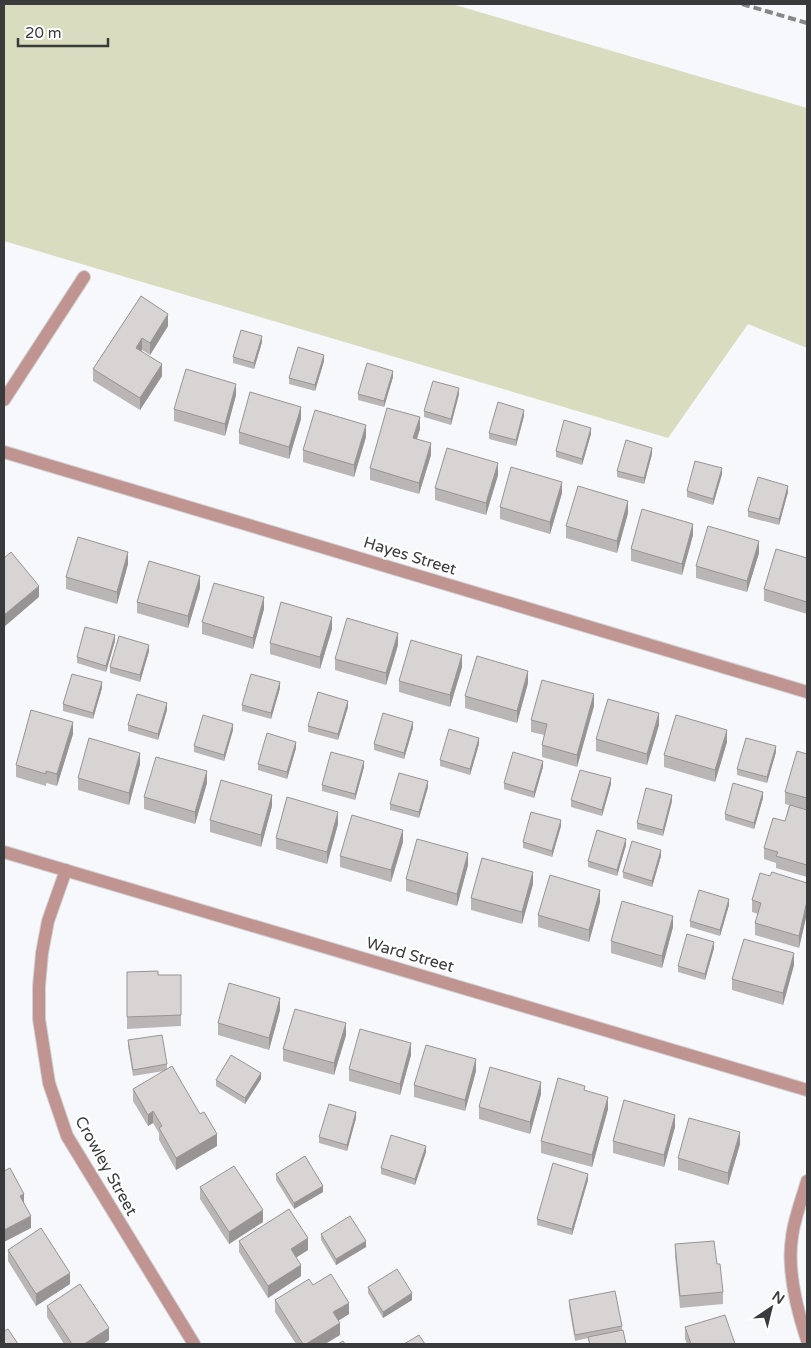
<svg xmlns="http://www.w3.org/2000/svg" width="811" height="1348" font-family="'Varela Round',sans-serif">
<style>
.green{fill:#d9dcbe}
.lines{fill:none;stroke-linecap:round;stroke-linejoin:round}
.minor-casing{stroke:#d0d2d5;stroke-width:14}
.minor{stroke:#c09490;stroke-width:12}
.rail{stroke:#868789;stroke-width:4;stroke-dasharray:8 4;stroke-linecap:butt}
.wall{fill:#bbb6b6}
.shaded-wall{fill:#989494}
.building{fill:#d9d4d4;stroke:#989494}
.labels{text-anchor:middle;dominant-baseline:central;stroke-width:4.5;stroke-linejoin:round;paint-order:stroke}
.street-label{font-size:16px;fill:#393a3b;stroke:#fff}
</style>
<rect width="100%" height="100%" fill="#f6f8fc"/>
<path class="green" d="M4 4H452L807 108V348L748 324 668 438 4 241Z"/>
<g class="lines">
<g class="minor-casing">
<path id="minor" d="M4 400 84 277
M4 452 807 692
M4 852 807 1090
M66 870 48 921 42 953 39 986V1019L49 1083 67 1136 194 1344
M807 1181C802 1199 794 1219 792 1237 787 1269 797 1310 807 1340"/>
</g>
<use href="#minor" class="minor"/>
<path class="rail" d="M742 4 807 23"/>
</g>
<path class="wall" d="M141 296 168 326 150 355 142 350 141 352 162 376 140 410 93 381V369Z
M262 342 254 369 233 363V357Z
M324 361 315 391 289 384V378Z
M393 377 384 407 358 400V394Z
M459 394 451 425 424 417V411Z
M236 395 225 436 174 421V409Z
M524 416 516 446 489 439V433Z
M301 419 289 459 239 444V432Z
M420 429 417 439 431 455 419 494 370 480V468Z
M591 434 582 465 556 457V451Z
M366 437 354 477 303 462V450Z
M652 454 644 484 617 477V471Z
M722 474 713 505 687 497V491Z
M498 475 486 515 435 500V488Z
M788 492 779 525 748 517V511Z
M562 493 550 534 500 519V507Z
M628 513 617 553 566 538V526Z
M693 535 682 575 631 561V549Z
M759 553 747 592 696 578V566Z
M807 558V614L764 601V589Z
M128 564 117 604 66 589V577Z
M200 588 188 628 137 613V602Z
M264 609 253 649 202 634V622Z
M332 629 320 669 270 654V643Z
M115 641 106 672 77 663V657Z
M398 645 386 685 335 670V659Z
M149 651 140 682 110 673V667Z
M462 667 450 707 399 692V681Z
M528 683 517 723 465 708V696Z
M102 688 93 719 63 711V704Z
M280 688 271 719 242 711V705Z
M594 706 577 767 542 757V745L544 735 531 732V720Z
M348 707 338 740 308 732V726Z
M167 710 158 740 128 731V725Z
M659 725 647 765 596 751V739Z
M413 728 404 759 374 750V744Z
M233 730 224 761 194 752V746Z
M73 734 57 786 46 783V786L16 777V765Z
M727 742 715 782 664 767V755Z
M479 744 470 775 440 766V760Z
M296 748 287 779 258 770V764Z
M776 752 767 783 737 775V769Z
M807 754V877L776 868V863L764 859V848L785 821 789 805 785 804V792Z
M140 764 129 805 78 790V778Z
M364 767 355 800 322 791V785Z
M543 767 534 798 504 789V783Z
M207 783 195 824 144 809V797Z
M611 784 602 816 571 807V800Z
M428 787 419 818 390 810V804Z
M763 798 754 829 725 820V814Z
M672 801 663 836 637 829V823Z
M272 806 261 847 210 832V820Z
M338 824 327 864 276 849V838Z
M561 826 552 857 523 848V842Z
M403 842 391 882 340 867V856Z
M626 845 617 876 588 867V861Z
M661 856 652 887 623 878V872Z
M468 865 457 906 406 891V879Z
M770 876 807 883V913L799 948 755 935V923L758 914 752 912V900Z
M533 884 522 924 471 910V898Z
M600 902 589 942 538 927V915Z
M729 905 720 936 690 927V921Z
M673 927 662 968 611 953V941Z
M714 948 705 980 678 972V966Z
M794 965 783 1005 732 990V979Z
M127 972 158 975H181V1026L127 1029Z
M280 1010 269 1050 218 1035V1023Z
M346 1035 334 1075 283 1061V1049Z
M128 1040 167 1064V1069L217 1146 176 1170 159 1140V1133L153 1123 148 1126 133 1101V1089L164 1071 133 1076 128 1046Z
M411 1055 400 1095 349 1081V1069Z
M476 1071 465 1111 414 1097V1085Z
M261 1079 245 1104 216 1086V1080Z
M585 1090 608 1109 592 1167 541 1153V1141Z
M541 1094 530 1134 479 1119V1107Z
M356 1118 347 1151 319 1143V1137Z
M675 1127 664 1167 613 1153V1141Z
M740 1144 728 1185 678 1170V1158Z
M426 1152 415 1185 381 1174V1168Z
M276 1174 323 1192 294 1209 276 1180Z
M588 1180 572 1235 537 1225V1219Z
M200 1187 263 1222 229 1244 200 1199Z
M321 1234 366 1247 336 1265 321 1240Z
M239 1241 308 1250 296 1257 301 1276 268 1298 239 1252Z
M675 1244 717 1264 723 1292V1304L680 1308 675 1256Z
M8 1250 70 1284 36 1306 8 1261Z
M313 1285 349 1314 338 1321 340 1335 325 1344H296L275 1312V1300Z
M368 1287 412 1300 383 1318 368 1293Z
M569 1300 622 1326V1330L626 1344H589L588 1338 575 1341 569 1306Z
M47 1306 109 1340 103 1344H64L47 1317Z
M685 1327 735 1344H687L685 1339Z"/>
<path class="shaded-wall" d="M168 314V326L150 355V343Z
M262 336V342L254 369V363Z
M142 338V350L136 360V348Z
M324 355V361L315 391V385Z
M162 364V376L140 410V398Z
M393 371V377L384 407V401Z
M236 384V395L225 436V424Z
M459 388V394L451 425V419Z
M301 407V419L289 459V447Z
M524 410V416L516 446V440Z
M420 417V429L413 450V438Z
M366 425V437L354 477V465Z
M591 428V434L582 465V459Z
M431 443V455L419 494V483Z
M652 448V454L644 484V478Z
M498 463V475L486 515V503Z
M722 468V474L713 505V499Z
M562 482V493L550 534V522Z
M788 486V492L779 525V519Z
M628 501V513L617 553V541Z
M693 524V535L682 575V564Z
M759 541V553L747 592V581Z
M128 552V564L117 604V592Z
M200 576V588L188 628V616Z
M39 586V597L4 627V615Z
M264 597V609L253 649V638Z
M332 617V629L320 669V657Z
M398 633V645L386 685V673Z
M115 635V641L106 672V666Z
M149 645V651L140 682V675Z
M462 655V667L450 707V695Z
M528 671V683L517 723V711Z
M102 682V688L93 719V713Z
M280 682V688L271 719V713Z
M594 694V706L577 767V755Z
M348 701V707L338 740V734Z
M167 703V710L158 740V734Z
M659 713V725L647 765V754Z
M73 722V734L57 786V774Z
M413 722V728L404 759V753Z
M233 724V730L224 761V755Z
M727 730V742L715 782V770Z
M479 738V744L470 775V769Z
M296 742V748L287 779V772Z
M776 746V752L767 783V777Z
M140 753V764L129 805V793Z
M364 761V767L355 800V794Z
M543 761V767L534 798V792Z
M207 771V783L195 824V812Z
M611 778V784L602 816V810Z
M428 781V787L419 818V812Z
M763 792V798L754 829V823Z
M272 795V806L261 847V835Z
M672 795V801L663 836V830Z
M338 812V824L327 864V852Z
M561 820V826L552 857V851Z
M403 830V842L391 882V870Z
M626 839V845L617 876V870Z
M661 850V856L652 887V881Z
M468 853V865L457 906V894Z
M533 872V884L522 924V912Z
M600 890V902L589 942V930Z
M729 899V905L720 936V930Z
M807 901V913L799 948V936Z
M673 916V927L662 968V956Z
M714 942V948L705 980V974Z
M794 953V965L783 1005V993Z
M280 998V1010L269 1050V1038Z
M346 1023V1035L334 1075V1063Z
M411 1043V1055L400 1095V1084Z
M476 1059V1071L465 1111V1100Z
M261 1073V1079L245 1104V1098Z
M541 1082V1094L530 1134V1122Z
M608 1097V1109L592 1167V1155Z
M153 1111V1123L148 1126V1115Z
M356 1112V1118L347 1151V1145Z
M675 1115V1127L664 1167V1155Z
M740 1132V1144L728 1185V1173Z
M217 1134V1146L176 1170V1158Z
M426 1146V1152L415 1185V1179Z
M588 1174V1180L572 1235V1229Z
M323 1186V1192L294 1209V1203Z
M24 1194V1206L20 1196Z
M263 1210V1222L229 1244V1232Z
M31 1216V1228L4 1242V1230Z
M308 1238V1250L291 1261V1249Z
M366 1241V1247L336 1265V1259Z
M301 1265V1276L268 1298V1286Z
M70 1273V1284L36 1306V1294Z
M412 1293V1300L383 1318V1312Z
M349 1303V1314L333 1324V1312Z
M340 1323V1335L325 1344H306Z
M109 1328V1340L103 1344H84Z"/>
<path class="building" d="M141 296 168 314 150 343 142 338 136 348 162 364 140 398 93 369Z
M241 330 262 336 254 363 233 357Z
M298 347 324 355 315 385 289 378Z
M367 363 393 371 384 401 358 394Z
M186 369 236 384 225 424 174 409Z
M433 381 459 388 451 419 424 411Z
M250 392 301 407 289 447 239 432Z
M498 402 524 410 516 440 489 433Z
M387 408 420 417 413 438 431 443 419 483 370 468Z
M315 410 366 425 354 465 303 450Z
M564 420 591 428 582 459 556 451Z
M626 440 652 448 644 478 617 471Z
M447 448 498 463 486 503 435 488Z
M695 461 722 468 713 499 687 491Z
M511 467 562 482 550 522 500 507Z
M758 477 788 486 779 519 748 511Z
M578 486 628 501 617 541 566 526Z
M642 509 693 524 682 564 631 549Z
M708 526 759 541 747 581 696 566Z
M78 537 128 552 117 592 66 577Z
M776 549 807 558V602L764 589Z
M11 552 39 586 4 615V558Z
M149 561 200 576 188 616 137 602Z
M214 583 264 597 253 638 202 622Z
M281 602 332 617 320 657 270 643Z
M347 618 398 633 386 673 335 659Z
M85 627 115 635 106 666 77 657Z
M119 636 149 645 140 675 110 667Z
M411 640 462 655 450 695 399 681Z
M477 656 528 671 517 711 465 696Z
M72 674 102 682 93 713 63 704Z
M251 674 280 682 271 713 242 705Z
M542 680 594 694 577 755 542 745 547 724 531 720Z
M318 692 348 701 338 734 308 726Z
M137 694 167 703 158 734 128 725Z
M608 699 659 713 647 754 596 739Z
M31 710 73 722 57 774 46 771V774L16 765Z
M383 713 413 722 404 753 374 744Z
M203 715 233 724 224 755 194 746Z
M676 715 727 730 715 770 664 755Z
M449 729 479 738 470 769 440 760Z
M267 733 296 742 287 772 258 764Z
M89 738 140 753 129 793 78 778Z
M746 738 776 746 767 777 737 769Z
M797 751 807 754V798L785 792Z
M331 752 364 761 355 794 322 785Z
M513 752 543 761 534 792 504 783Z
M156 757 207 771 195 812 144 797Z
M580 770 611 778 602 810 571 800Z
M399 773 428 781 419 812 390 804Z
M221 780 272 795 261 835 210 820Z
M733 783 763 792 754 823 725 814Z
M646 788 672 795 663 830 637 823Z
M287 797 338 812 327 852 276 838Z
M790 805 807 810V865L776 856 778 852 764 848 773 818 785 821Z
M531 812 561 820 552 851 523 842Z
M352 815 403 830 391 870 340 856Z
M597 830 626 839 617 870 588 861Z
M417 839 468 853 457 894 406 879Z
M632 841 661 850 652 881 623 872Z
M482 858 533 872 522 912 471 898Z
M772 872 807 883V901L799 936 755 923 761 903 752 900 760 873 770 876Z
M550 875 600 890 589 930 538 915Z
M699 890 729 899 720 930 690 921Z
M622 901 673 916 662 956 611 941Z
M687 934 714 942 705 974 678 966Z
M744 939 794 953 783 993 732 979Z
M158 971V975H181V1015L127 1017V972Z
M229 983 280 998 269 1038 218 1023Z
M295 1009 346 1023 334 1063 283 1049Z
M360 1029 411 1043 400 1084 349 1069Z
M162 1035 167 1064 133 1070 128 1040Z
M426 1045 476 1059 465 1100 414 1085Z
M231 1055 261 1073 245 1098 216 1080Z
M172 1066 200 1114 204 1112 217 1134 176 1158 159 1128 162 1126 153 1111 148 1115 133 1089Z
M490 1067 541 1082 530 1122 479 1107Z
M558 1078 585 1086 584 1090 608 1097 592 1155 541 1141Z
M624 1100 675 1115 664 1155 613 1141Z
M329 1104 356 1112 347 1145 319 1137Z
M689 1118 740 1132 728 1173 678 1158Z
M391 1135 426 1146 415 1179 381 1168Z
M305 1156 323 1186 294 1203 276 1174Z
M553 1163 588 1174 572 1229 537 1219Z
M234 1166 263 1210 229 1232 200 1187Z
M10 1168 24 1194 20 1196 31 1216 4 1230V1171Z
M289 1209 308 1238 291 1249 301 1265 268 1286 239 1241Z
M350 1216 366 1241 336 1259 321 1234Z
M41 1228 70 1273 36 1294 8 1250Z
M714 1241 717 1264H720L723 1292 680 1296 675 1244Z
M397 1269 412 1293 383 1312 368 1287Z
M331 1274 349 1303 333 1312 340 1323 306 1344H303L275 1300 309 1279 313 1285Z
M80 1284 109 1328 84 1344H72L47 1306Z
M615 1291 622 1326 575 1335 569 1300Z
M725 1315 735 1344H691L685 1327Z
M8 1329 18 1344H4V1331Z
M623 1330 626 1344H590L588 1337Z
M419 1335 425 1344H404Z
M343 1341 345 1344H338Z"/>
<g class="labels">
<g class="street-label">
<text transform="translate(410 556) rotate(17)">Hayes Street</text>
<text transform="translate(410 955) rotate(16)">Ward Street</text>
<text transform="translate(106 1166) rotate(61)">Crowley Street</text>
</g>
</g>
<rect width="811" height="1348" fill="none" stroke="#393a3b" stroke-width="10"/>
<g transform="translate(771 1308) rotate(35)" stroke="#ffffff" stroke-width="4" paint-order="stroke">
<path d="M0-4L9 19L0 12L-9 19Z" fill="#393a3b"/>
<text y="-8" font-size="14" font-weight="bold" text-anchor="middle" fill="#393a3b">N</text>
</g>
<path d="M18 38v8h90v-8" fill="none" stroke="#393a3b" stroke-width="2.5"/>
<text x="25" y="38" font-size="15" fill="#393a3b" stroke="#ffffff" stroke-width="4" paint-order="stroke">20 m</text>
</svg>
